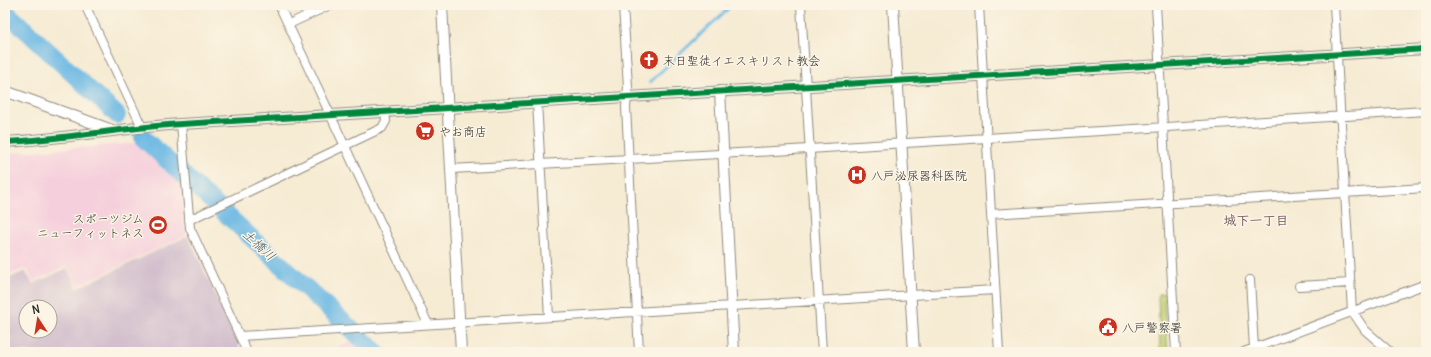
<svg xmlns="http://www.w3.org/2000/svg" width="1431" height="357" font-family="Delius,'Klee One',sans-serif">
<style>
.built{fill:#f5cfdc}
.industrial{fill:#d1bdcc;fill-rule:evenodd}
.grass{fill:#c2d072;stroke:#767e4e}
.lines{fill:none;stroke-linecap:round;stroke-linejoin:round}
.stream{stroke:#6bb8e4;stroke-width:3}
.river{stroke:#6bb8e4;stroke-width:18}
.minor-casing{stroke:#908b7f;stroke-width:10}
.tertiary-casing{stroke:#908b7f;stroke-width:12}
.minor{stroke:#fff;stroke-width:8}
.tertiary{stroke:#fff;stroke-width:10}
.cycleway-casing{stroke:#fcf5e5;stroke-width:8}
.cycleway{stroke:#00873e;stroke-width:6}
.labels{text-anchor:middle;dominant-baseline:central;stroke-width:3;stroke-linejoin:round;paint-order:stroke}
.poi-label{font-size:12px;fill:#2b2b2b;stroke:#fcf5e5;text-anchor:start}
.neighbourhood-label{font-size:13px;font-weight:bold;fill:#6f545c;stroke:#fcf5e5}
.water-label{font-size:13px;font-style:italic;fill:#415c6c;stroke:#fcf5e5}
</style>
<rect width="100%" height="100%" fill="#fcf5e5"/>
<filter id="ink" filterUnits="userSpaceOnUse"><feTurbulence type="fractalNoise" baseFrequency=".025" numOctaves="2"/><feDisplacementMap in="SourceGraphic" scale="8" xChannelSelector="R" yChannelSelector="G"/><feConvolveMatrix kernelMatrix="1 2 1 2 8 2 1 2 1" color-interpolation-filters="sRGB"/></filter>
<filter id="wash" filterUnits="userSpaceOnUse"><feTurbulence type="fractalNoise" baseFrequency=".012" numOctaves="4" result="noise"/><feDisplacementMap in="SourceGraphic" scale="16" xChannelSelector="R" yChannelSelector="G"/><feGaussianBlur stdDeviation="0.9" result="paint"/><feColorMatrix in="noise" values="0 0 0 0 0 0 0 0 0 0 0 0 0 0 0 0 0 1.4 0 .05"/><feComposite in="paint" operator="in"/></filter>
<g filter="url(#wash)">
<rect width="100%" height="100%" fill="#f6ebd3"/>
<path class="built" d="M139 143 182 180 184 225 187 235 77 286 67 266 33 282 28 270 23 269 5 277V153Z
M353 341 365 352H328Z"/>
<path class="industrial" d="M188 236 242 352H5V280L25 271 33 284 67 268 77 288ZM26 307H50V331H26Z"/>
<path class="grass" d="M1168 293V299L1164 300 1168 352H1160L1158 294Z"/>
<g class="lines">
<path class="stream" d="M650 82 732 5"/>
<path class="river" d="M5 11 117 115
M143 138 376 352"/>
</g>
</g>
<g filter="url(#ink)">
<g class="lines">
<g class="minor-casing">
<path id="minor" d="M85 5 142 127
M279 5 428 324
M623 5 628 87 626 107 639 352
M801 5 822 352
M979 5 999 352
M1156 5 1176 352
M1334 5 1352 311 1365 330 1390 352
M289 24 330 5
M537 102 549 317
M181 124 190 228 247 352
M451 169 809 149 1426 111
M991 214 1426 188
M189 220 382 128 386 121 385 111
M1250 280 1254 348
M1299 286 1350 283
M240 336 995 290
M1244 352 1426 284"/>
</g>
<g class="tertiary-casing">
<path id="tertiary" d="M442 5 461 352
M893 5 914 352
M5 91 112 130
M720 91 734 352
M5 142C64 139 122 128 181 124L1426 49"/>
</g>
<use href="#minor" class="minor"/>
<use href="#tertiary" class="tertiary"/>
<g class="cycleway-casing">
<path id="cycleway" d="M5 142C64 139 122 128 181 124L1426 49"/>
</g>
<use href="#cycleway" class="cycleway"/>
</g>
</g>
<defs>
<g id="church-disc" transform="scale(1)"><circle r="9.5" fill="#c8321e" stroke="#fcf5e5"/><path d="M-1.2-6h2.4v3.5h3.3v2.4h-3.3V6h-2.4V-.1h-3.3v-2.4h3.3Z" fill="#fff"/></g>
<g id="supermarket-disc" transform="scale(1)"><circle r="9.5" fill="#c8321e" stroke="#fcf5e5"/><path d="M-6-5.5h2.5l.6 2H6L4.5 2H-2.5L-4.4-4H-6ZM-1.5 3.2a1.3 1.3 0 1 0 .1 0ZM3 3.2a1.3 1.3 0 1 0 .1 0Z" fill="#fff"/></g>
<g id="hospital-disc" transform="scale(1)"><circle r="9.5" fill="#c8321e" stroke="#fcf5e5"/><path d="M-5-5h3v3.5h4V-5h3V5h-3V1.5h-4V5h-3Z" fill="#fff"/></g>
<g id="stadium-disc" transform="scale(1)"><circle r="9.5" fill="#c8321e" stroke="#fcf5e5"/><path d="M0-5a6.5 5 0 1 0 0 10a6.5 5 0 1 0 0-10ZM-3.5-1.8h7v3.6h-7Z" fill="#fff"/></g>
<g id="civic-disc" transform="scale(1)"><circle r="9.5" fill="#c8321e" stroke="#fcf5e5"/><path d="M-.6-6.5H3V-4.5H.6V-3L4-1V1h2V6H-6V1h2V-1L-.6-3ZM-1.2 2.5V6h2.4V2.5Z" fill="#fff"/></g>
</defs>
<g fill-rule="evenodd">
<use href="#church-disc" x="649" y="60"/>
<use href="#supermarket-disc" x="425" y="131"/>
<use href="#hospital-disc" x="857" y="175"/>
<use href="#stadium-disc" x="158" y="225"/>
<use href="#civic-disc" x="1108" y="327"/>
</g>
<g class="labels">
<g class="poi-label">
<text x="663" y="60">末日聖徒イエスキリスト教会</text>
<text x="439" y="131">やお商店</text>
<text x="871" y="175">八戸泌尿器科医院</text>
<text x="144" y="218" text-anchor="end">スポーツジム<tspan x="144" dy="14">ニューフィットネス</tspan></text>
<text x="1122" y="327">八戸警察署</text>
</g>
<g class="neighbourhood-label">
<text x="1256" y="220">城下一丁目</text>
</g>
<g class="water-label">
<text transform="translate(259 245) rotate(42)">土橋川</text>
</g>
</g>
<rect width="1431" height="357" fill="none" stroke="#fcf5e5" stroke-width="20"/>
<g transform="translate(38 319) rotate(348)"><circle r="19" fill="#fcf5e5" stroke="#a8a49b"/>
<path d="M0-3L7 15L0 10L-7 15Z" fill="#c8321e"/>
<text y="-6" font-size="11" font-weight="bold" text-anchor="middle" fill="#2b2b2b">N</text>
</g>
</svg>
